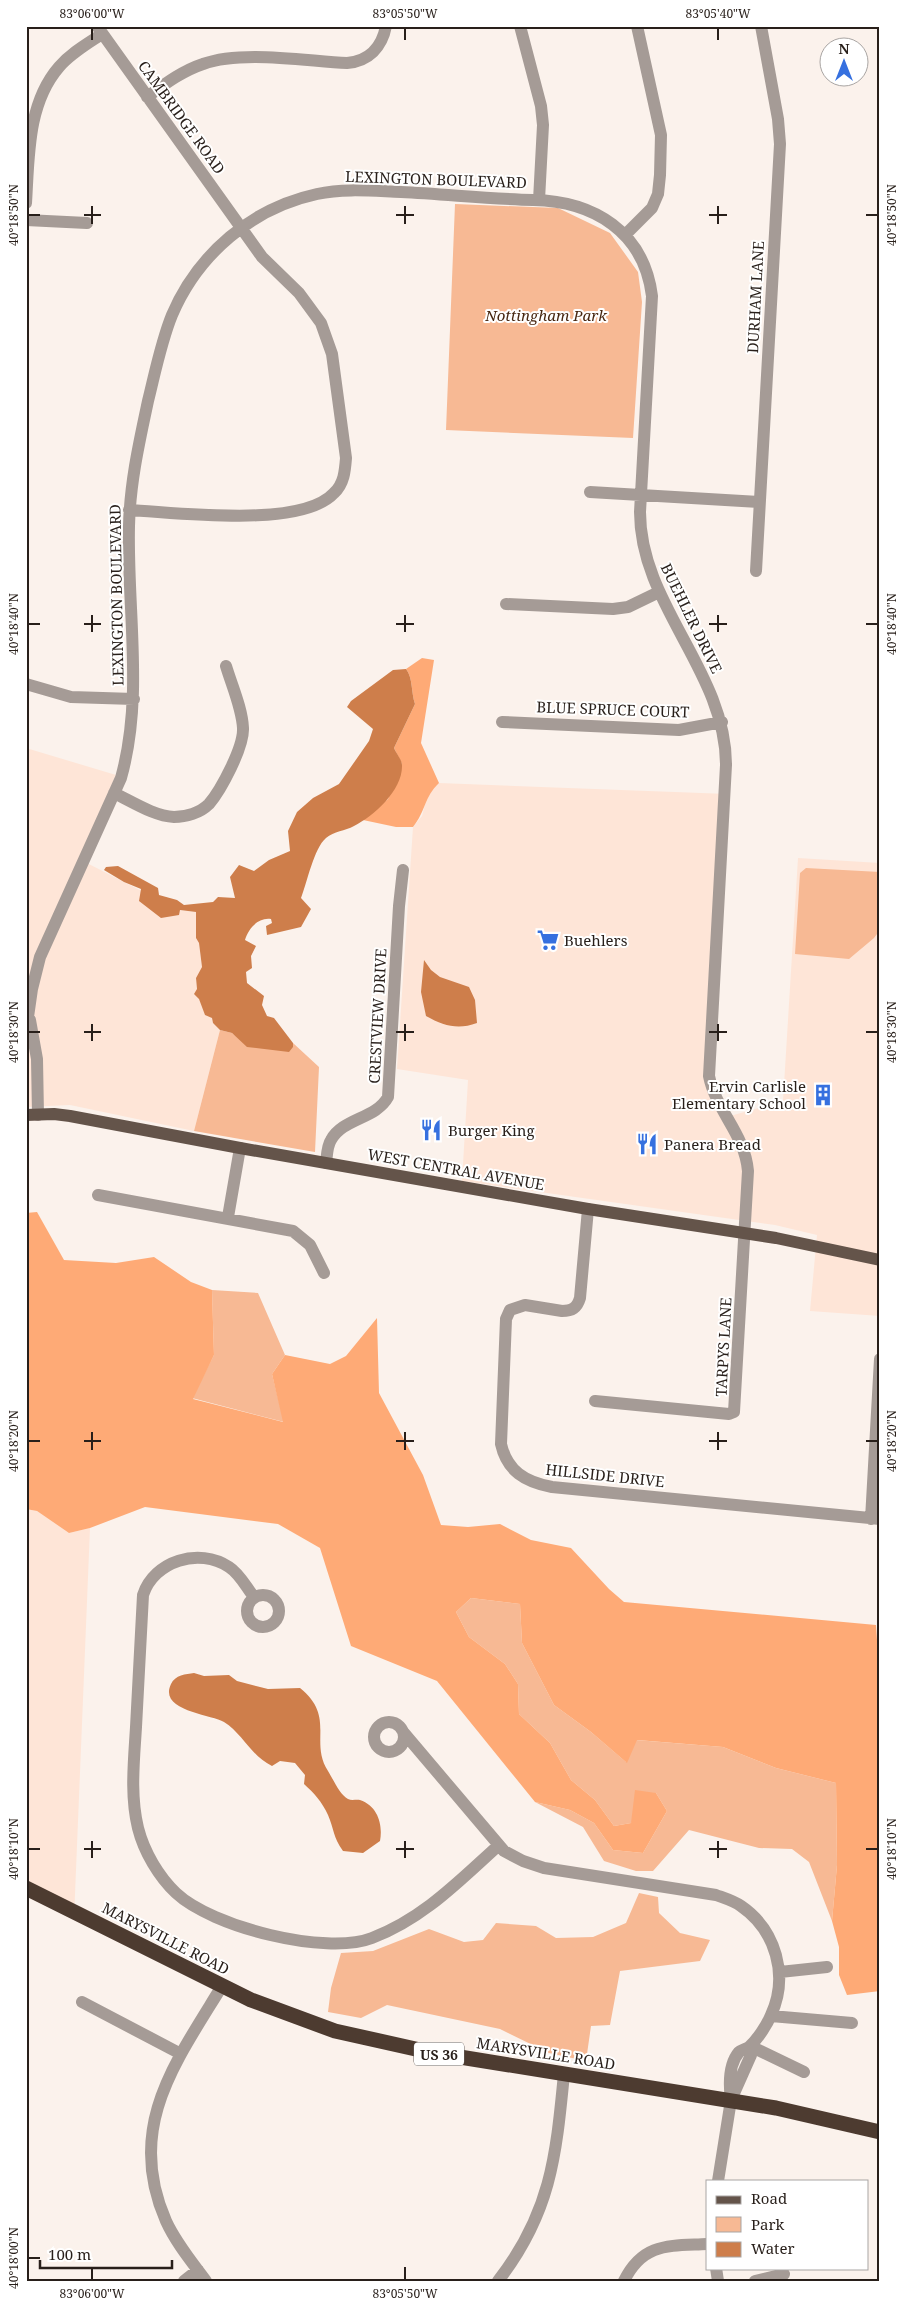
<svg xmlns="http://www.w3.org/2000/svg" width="906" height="2307" font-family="'Noto Serif',serif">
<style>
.built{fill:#fee5d7}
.green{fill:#f7b994}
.forest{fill:#feaa76}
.water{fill:#ce7e4b}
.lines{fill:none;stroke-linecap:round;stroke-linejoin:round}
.minor{stroke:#a59b96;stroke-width:12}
.major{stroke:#64544a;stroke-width:12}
.highway{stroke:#4d3b30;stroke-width:15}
.ticks{fill:none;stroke:#281f1a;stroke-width:2}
.labels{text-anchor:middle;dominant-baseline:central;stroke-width:4;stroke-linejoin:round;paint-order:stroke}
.shield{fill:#fff;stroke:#68625f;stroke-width:1}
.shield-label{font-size:14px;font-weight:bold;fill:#281f1a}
.street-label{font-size:15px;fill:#281f1a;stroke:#fff}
.park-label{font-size:15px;font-style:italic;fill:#472610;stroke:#fff}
.poi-label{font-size:15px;fill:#281f1a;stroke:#fff;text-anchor:start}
.neatline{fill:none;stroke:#281f1a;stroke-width:2}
.ticks-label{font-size:12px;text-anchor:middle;fill:#281f1a}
</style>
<rect width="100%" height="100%" fill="#fbf2ec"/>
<path class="built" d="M26 748 116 775 79 859 179 910 196 912V938L199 943 202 967 196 978 197 990 199 999 212 1018 213 1023 220 1030 194 1131 70 1105 26 1107Z
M439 783 728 794 712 1067 716 1091 730 1116 783 1101 798 858 880 863V1316L810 1311 817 1235 775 1225 462 1181 468 1080 397 1069 413 827 422 816 428 793Z
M26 1509 37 1511 69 1533 90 1528 74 1919 26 1896Z"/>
<path class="green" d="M455 204 558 208 610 233 638 272 642 302 633 438 446 430Z
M806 868 880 872V930L874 938 849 959 795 954 800 873Z
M220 1030 232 1033 242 1041 293 1047V1043L319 1067 315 1152 194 1131Z
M212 1290 258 1293 285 1355 272 1374 284 1422 192 1398 214 1355Z
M471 1598 520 1604 522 1643 554 1705 591 1732 626 1762 636 1740 723 1747 776 1768 836 1783 837 1865 832 1921 809 1862 792 1849 759 1848 689 1830 653 1871H636L604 1861 583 1827 535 1802 570 1810 594 1823 613 1850 643 1853 667 1811 656 1793 631 1823 614 1826 595 1800 571 1780 550 1743 519 1714 518 1684 505 1664 469 1637 456 1612Z
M639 1893 658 1897 659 1913 680 1933 710 1940 700 1961 620 1971 610 2025 591 2026 586 2061 549 2053 500 2029 387 2005 361 2018 328 2012 331 1988 341 1953 373 1951 429 1929 464 1942 483 1940 496 1923 536 1926 556 1938 593 1937 626 1923Z"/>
<path class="forest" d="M422 658 434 660 421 743 439 783C424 797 426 811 413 827H396L363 820 388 799 402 764 394 748 415 704C411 692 413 678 406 669Z
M37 1212 64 1260 116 1263 154 1257 191 1282 212 1290 214 1355 193 1399 283 1422 272 1374 285 1355 330 1364 346 1356 377 1318 379 1393 423 1475 441 1525 468 1527 500 1524 531 1540 571 1548 609 1589 624 1602 876 1625 880 1684V1991L847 1995 839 1975V1947L832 1921 837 1865 836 1783 776 1768 723 1747 637 1740 627 1763 591 1732 554 1705 522 1643 520 1604 471 1598 456 1612 469 1637 505 1664 518 1684 519 1714 550 1743 571 1780 595 1800 614 1826 631 1823 635 1790 656 1793 667 1811 643 1853 613 1850 594 1823 570 1810 535 1802 437 1681 351 1646 320 1548 278 1524 145 1507 90 1528 69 1533 37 1511 26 1509V1213Z"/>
<path class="water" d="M406 669C413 678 411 692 415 704L394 748C396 753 402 760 402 765 403 790 374 816 354 826 345 831 334 831 326 838 314 848 307 883 301 898L311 909 301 927 267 935 266 926 272 923 271 919C258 917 248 929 245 940L256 946 251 956 252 968 246 972 247 983 264 996 262 1005 267 1016 274 1018 293 1043V1047L289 1052 247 1047 232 1033 220 1030 213 1023 212 1018 205 1015 199 999 194 994 197 989 196 978 202 967 199 943 196 938V912L180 910 179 915 161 918 139 901 141 889 124 882 104 870 106 867 118 866 158 888 159 895 177 900 184 905 213 902 218 897 235 898 230 877 239 865 254 871 269 860 290 851 288 831 297 812 313 798 339 784 369 741 373 729 347 707 351 701 393 670Z
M424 960 431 970 440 977 469 987 475 1000 477 1023C458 1030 444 1026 426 1016L421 992Z
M194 1673 204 1676 229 1675 237 1681 268 1689 300 1688C336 1717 309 1741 328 1771 333 1779 340 1795 348 1799 352 1801 356 1799 360 1800 378 1806 383 1825 380 1841L363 1853 343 1851C333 1837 334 1829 328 1815 322 1802 314 1793 304 1784L305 1775 295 1763 280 1761 272 1766C251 1756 243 1734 224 1722 211 1714 158 1711 171 1684 175 1675 186 1674 194 1673Z"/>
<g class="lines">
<path class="minor" d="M97 26 262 257 299 293 321 323 332 354 346 458C345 471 344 484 334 493 301 529 176 512 129 510
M520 26 541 106 543 125 539 200
M147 97C165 84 182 71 203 64 242 50 305 61 347 63 369 61 382 47 386 26
M26 203C29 157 27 104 59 67 71 53 87 44 102 34
M26 220 87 223
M625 235 652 208 658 194 660 175 661 135 637 26
M590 492 759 502
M756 571 780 144 778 119 761 26
M506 604 613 609 628 607 659 592
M26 684 71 697 134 699
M502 722 679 730 722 722
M114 793C133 802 154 816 174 817 186 817 200 813 209 804 221 790 244 747 243 728 242 708 232 686 226 666
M30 1020 37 1059 38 1115
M26 1031 32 989 40 957 121 778C144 696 127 611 129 526 130 483 139 443 148 401 155 373 161 342 172 315 198 254 252 208 317 194 345 188 373 191 401 192 445 194 489 199 533 200 594 201 644 232 652 296L640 512C640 605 726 671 726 765L709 1076C716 1111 745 1134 748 1171L734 1412 729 1414 595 1401
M326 1163C327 1156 327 1146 331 1140 343 1118 376 1119 388 1097L399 906 403 870
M98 1195 293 1231 310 1245 324 1273
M588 1209 580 1298C577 1308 572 1311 562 1311L525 1305 510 1310 506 1319 501 1444C507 1471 525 1482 552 1487L880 1519
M228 1217 240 1148
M871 1519 880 1359
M247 1611a16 16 0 1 1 32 0a16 16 0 1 1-32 0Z
M254 1597C246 1587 240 1574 229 1567 199 1547 154 1561 143 1595 141 1639 138 1683 136 1727 134 1761 130 1795 138 1828 144 1852 159 1877 176 1893 212 1927 326 1956 372 1938 423 1919 460 1880 499 1845
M374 1737a15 15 0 1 1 30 0a15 15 0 1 1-30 0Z
M404 1733 504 1851 523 1861 544 1868 716 1895C724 1898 734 1901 741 1906 776 1930 789 1976 771 2015 767 2025 757 2040 749 2047 746 2049 741 2050 739 2052 728 2065 729 2085 731 2100
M780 1972 827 1967
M82 2002 181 2054
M771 2016 852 2023
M750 2046 804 2072
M718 2181 731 2100 751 2055 750 2046
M716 2268 718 2281
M184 2281 198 2270
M206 2281C192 2262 176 2243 166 2221 125 2128 175 2063 222 1986
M498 2281C551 2213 556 2156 564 2074
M624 2281C643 2242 670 2246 707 2244
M755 2281 784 2274"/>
<path class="major" d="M26 1115 54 1114 70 1116 240 1148 588 1209 776 1238 880 1260"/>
<path class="highway" d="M26 1888 251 2000 335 2031 429 2052 776 2108 880 2132"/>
</g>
<path class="ticks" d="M92 28V40M405 28V40M718 28V40M92 206V224M405 206V224M718 206V224M28 215H40M84 215H101M396 215H414M709 215H727M866 215H878M92 615V632M405 615V632M718 615V632M28 624H40M84 624H101M396 624H414M709 624H727M866 624H878M92 1024V1041M405 1024V1041M718 1024V1041M28 1032H40M84 1032H101M396 1032H414M709 1032H727M866 1032H878M92 1432V1450M405 1432V1450M718 1432V1450M28 1441H40M84 1441H101M396 1441H414M709 1441H727M866 1441H878M92 1841V1858M405 1841V1858M718 1841V1858M28 1849H40M84 1849H101M396 1849H414M709 1849H727M866 1849H878M28 2258H40M92 2267V2280M405 2267V2280"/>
<defs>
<g id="supermarket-bare" transform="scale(1.725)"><path d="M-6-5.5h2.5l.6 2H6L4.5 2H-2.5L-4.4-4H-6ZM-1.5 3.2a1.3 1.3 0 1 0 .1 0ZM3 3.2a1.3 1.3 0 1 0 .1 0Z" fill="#3670df" stroke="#fff" stroke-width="2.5" paint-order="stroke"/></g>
<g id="building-bare" transform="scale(1.725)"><path d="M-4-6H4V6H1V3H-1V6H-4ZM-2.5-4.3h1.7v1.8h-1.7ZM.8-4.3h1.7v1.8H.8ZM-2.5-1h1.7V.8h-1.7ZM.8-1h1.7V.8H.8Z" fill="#3670df" stroke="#fff" stroke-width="2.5" paint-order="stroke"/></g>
<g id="restaurant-bare" transform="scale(1.725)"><path d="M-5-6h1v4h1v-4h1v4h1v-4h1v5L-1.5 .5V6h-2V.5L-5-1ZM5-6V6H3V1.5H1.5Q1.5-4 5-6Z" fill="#3670df" stroke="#fff" stroke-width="2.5" paint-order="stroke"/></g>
</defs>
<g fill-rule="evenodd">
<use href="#supermarket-bare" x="548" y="940"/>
<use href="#building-bare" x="823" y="1095"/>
<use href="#restaurant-bare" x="431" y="1130"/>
<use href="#restaurant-bare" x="647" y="1144"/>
</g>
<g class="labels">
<rect class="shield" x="414" y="2042.5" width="50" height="23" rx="4"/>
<g class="shield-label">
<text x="439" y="2054">US 36</text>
</g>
<g class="street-label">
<text transform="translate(182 117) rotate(54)">CAMBRIDGE ROAD</text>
<text transform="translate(436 179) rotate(2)">LEXINGTON BOULEVARD</text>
<text transform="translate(755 297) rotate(-87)">DURHAM LANE</text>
<text transform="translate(116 595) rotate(-91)">LEXINGTON BOULEVARD</text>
<text transform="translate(692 618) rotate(64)">BUEHLER DRIVE</text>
<text transform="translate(613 709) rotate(2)">BLUE SPRUCE COURT</text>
<text transform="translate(377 1016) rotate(-87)">CRESTVIEW DRIVE</text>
<text transform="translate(456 1169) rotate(10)">WEST CENTRAL AVENUE</text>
<text transform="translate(723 1347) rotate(-87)">TARPYS LANE</text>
<text transform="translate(605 1475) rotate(6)">HILLSIDE DRIVE</text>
<text transform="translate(166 1938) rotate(27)">MARYSVILLE ROAD</text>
<text transform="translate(546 2053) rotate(9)">MARYSVILLE ROAD</text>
</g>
<g class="park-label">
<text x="546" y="315">Nottingham Park</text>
</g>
<g class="poi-label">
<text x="564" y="940">Buehlers</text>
<text x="806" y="1086" text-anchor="end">Ervin Carlisle<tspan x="806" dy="17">Elementary School</tspan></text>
<text x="448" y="1130">Burger King</text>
<text x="664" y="1144">Panera Bread</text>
</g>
</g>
<rect width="906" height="2307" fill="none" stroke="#ffffff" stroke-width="55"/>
<rect x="706" y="2180" width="162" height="90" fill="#ffffff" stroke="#a9a5a3"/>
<rect x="716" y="2196" width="25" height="8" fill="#64544a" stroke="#a9a5a3"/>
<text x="751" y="2204" font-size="15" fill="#281f1a">Road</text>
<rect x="716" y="2217" width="25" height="15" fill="#f7b994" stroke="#a9a5a3"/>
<text x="751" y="2230" font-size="15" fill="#281f1a">Park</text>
<rect x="716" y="2242" width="25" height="15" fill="#ce7e4b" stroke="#a9a5a3"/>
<text x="751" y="2254" font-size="15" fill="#281f1a">Water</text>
<g transform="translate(844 62)"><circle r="24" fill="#ffffff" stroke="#a9a5a3"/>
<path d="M0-4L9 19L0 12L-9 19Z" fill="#3670df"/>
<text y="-8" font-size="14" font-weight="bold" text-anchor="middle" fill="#281f1a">N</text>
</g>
<path d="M40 2260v8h132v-8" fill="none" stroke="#281f1a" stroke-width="2.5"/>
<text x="48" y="2260" font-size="15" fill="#281f1a" stroke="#ffffff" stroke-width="4" paint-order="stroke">100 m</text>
<rect x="28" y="28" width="850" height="2252" class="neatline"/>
<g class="ticks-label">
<text x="92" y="18">83°06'00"W</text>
<text x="405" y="18">83°05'50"W</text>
<text x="718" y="18">83°05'40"W</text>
<text transform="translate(14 215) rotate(-90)" y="4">40°18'50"N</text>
<text transform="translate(892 215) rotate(-90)" y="4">40°18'50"N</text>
<text transform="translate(14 624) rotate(-90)" y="4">40°18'40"N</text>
<text transform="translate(892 624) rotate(-90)" y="4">40°18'40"N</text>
<text transform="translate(14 1032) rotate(-90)" y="4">40°18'30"N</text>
<text transform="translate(892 1032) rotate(-90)" y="4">40°18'30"N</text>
<text transform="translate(14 1441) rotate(-90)" y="4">40°18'20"N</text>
<text transform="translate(892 1441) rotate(-90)" y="4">40°18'20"N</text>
<text transform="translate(14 1849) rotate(-90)" y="4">40°18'10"N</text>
<text transform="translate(892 1849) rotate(-90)" y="4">40°18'10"N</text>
<text transform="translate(14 2258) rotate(-90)" y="4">40°18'00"N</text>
<text x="92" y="2298">83°06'00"W</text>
<text x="405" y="2298">83°05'50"W</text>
</g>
</svg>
